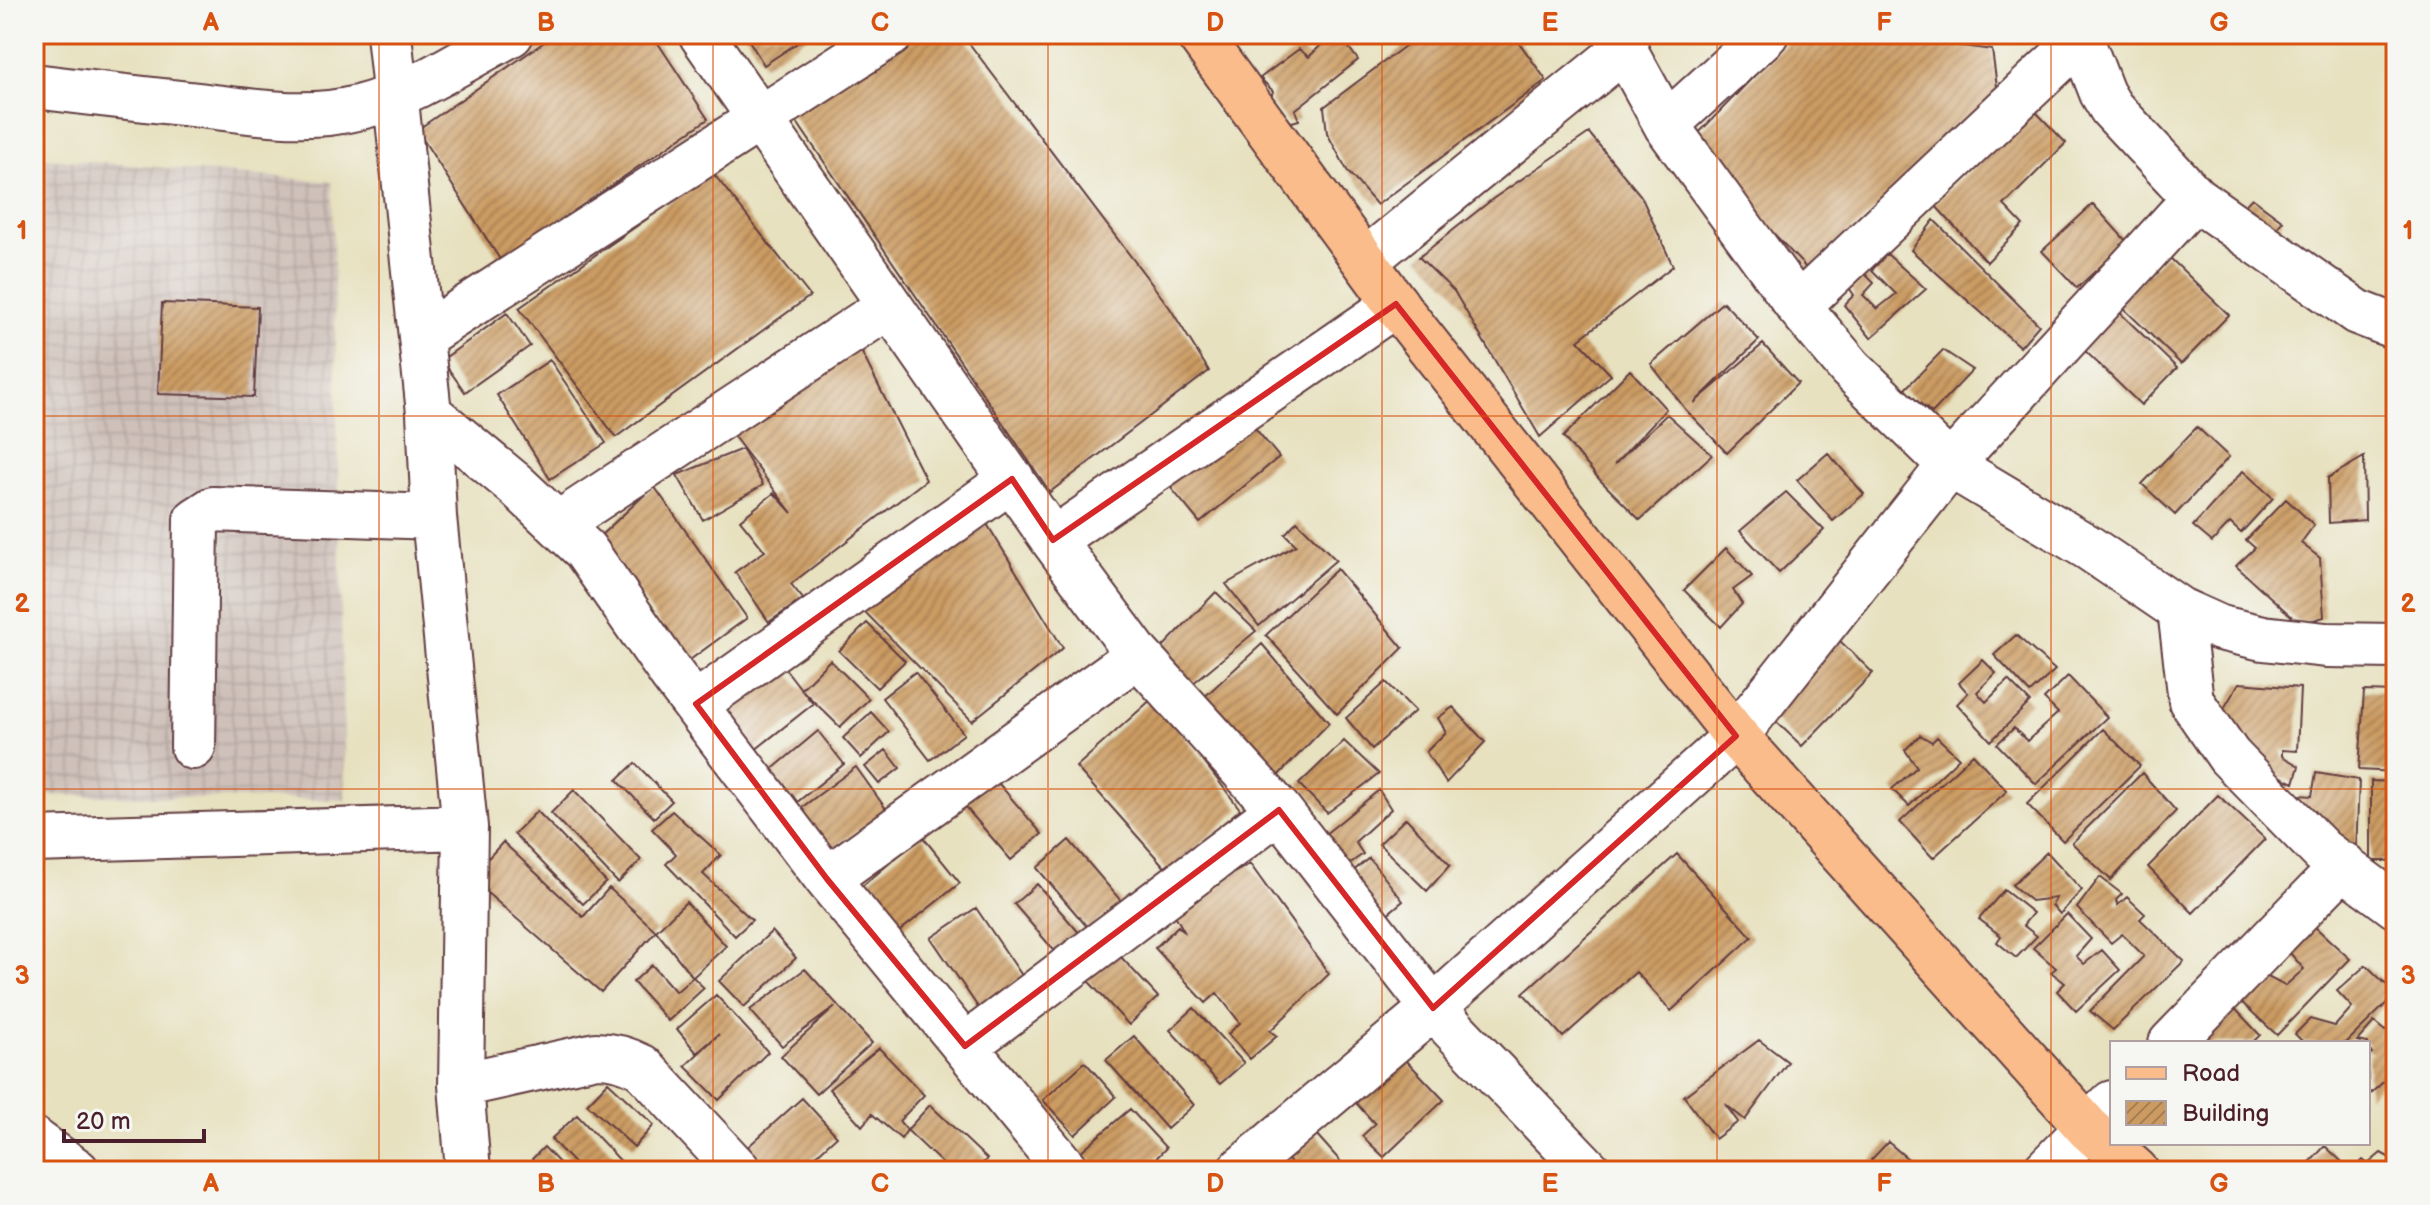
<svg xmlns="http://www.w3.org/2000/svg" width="2430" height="1205" font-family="'Balsamiq Sans',sans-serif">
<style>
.industrial{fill:url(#industrial-grid)}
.building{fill:url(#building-hatch)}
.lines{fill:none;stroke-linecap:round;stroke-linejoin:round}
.minor-casing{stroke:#623c41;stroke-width:48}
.major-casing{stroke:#623c41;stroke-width:48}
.minor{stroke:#fff;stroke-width:44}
.major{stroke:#f9bc8a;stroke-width:44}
.marked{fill:none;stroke:#d62828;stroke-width:6;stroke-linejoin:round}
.grid{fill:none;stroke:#d8530f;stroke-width:2;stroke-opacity:0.55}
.neatline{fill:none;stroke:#d8530f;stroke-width:3}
.grid-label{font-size:26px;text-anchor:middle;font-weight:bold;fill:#d8530f}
</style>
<defs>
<pattern id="industrial-grid" width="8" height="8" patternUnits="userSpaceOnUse" patternTransform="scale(2)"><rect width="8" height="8" fill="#cfc1ba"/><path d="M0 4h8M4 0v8" fill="none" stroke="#b3a5a0"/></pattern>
<pattern id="building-hatch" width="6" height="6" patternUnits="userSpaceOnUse" patternTransform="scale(2)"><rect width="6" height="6" fill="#cb9b62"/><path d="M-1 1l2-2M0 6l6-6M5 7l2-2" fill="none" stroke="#a77e51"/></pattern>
</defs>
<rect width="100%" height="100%" fill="#f6f6f2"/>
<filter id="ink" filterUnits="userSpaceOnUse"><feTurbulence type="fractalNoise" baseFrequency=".0125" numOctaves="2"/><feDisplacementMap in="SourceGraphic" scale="16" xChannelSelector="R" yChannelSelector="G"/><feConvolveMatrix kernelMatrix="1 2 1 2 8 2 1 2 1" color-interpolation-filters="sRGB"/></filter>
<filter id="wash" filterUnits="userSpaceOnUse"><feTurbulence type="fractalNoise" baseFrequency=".006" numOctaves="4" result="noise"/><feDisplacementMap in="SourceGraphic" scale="32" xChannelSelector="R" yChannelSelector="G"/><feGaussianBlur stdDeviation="1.8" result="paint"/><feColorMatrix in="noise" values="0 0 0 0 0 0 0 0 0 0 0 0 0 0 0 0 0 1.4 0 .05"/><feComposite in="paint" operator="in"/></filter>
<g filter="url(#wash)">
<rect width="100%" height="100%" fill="#e7e1bf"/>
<path class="industrial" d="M34 157 332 182 345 800 34 795Z"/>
<g id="blocks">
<path class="building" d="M556 34H652L708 119 501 261 417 130Z
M745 34H811L764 65Z
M922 34H962L1170 308 1209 371 1050 492 790 112Z
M1317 34H1339L1358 60 1295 110 1299 120 1288 123 1270 101 1273 91 1260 78 1299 49 1309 57 1323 43Z
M1421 34H1513L1546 80 1377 205 1348 172 1327 133 1324 107Z
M1795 34H1920L1921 40 1992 50 1998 94 1809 271 1689 143Z
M2034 110 2066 143 2004 205 2023 225 1987 262 1934 204Z
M1589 133 1641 196 1673 266 1578 340 1611 375 1540 437 1454 291 1419 257 1494 198Z
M713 173 810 296 616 437 519 308Z
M2252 198 2283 221 2262 246 2229 222Z
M2093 204 2127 242 2077 288 2042 251Z
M1934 220 2039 325 2020 347 1911 250Z
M1887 254 1926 289 1871 338 1844 305 1854 295 1848 286 1862 271 1874 283 1863 295 1877 309 1896 294 1872 270Z
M2166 254 2229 315 2181 364 2118 303Z
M1723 302 1759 340 1694 403 1763 344 1798 383 1727 453 1686 410 1651 364Z
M162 303 258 307 254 397 158 394Z
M2114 307 2177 368 2141 405 2078 344Z
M507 313 530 346 465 392 442 360Z
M858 345 926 480 791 584 803 599 769 622 735 572 765 551 740 520 774 493 792 513 729 430Z
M1943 350 1973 370 1932 413 1904 390Z
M550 360 606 443 550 479 497 395Z
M1630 370 1666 409 1614 465 1667 414 1712 455 1640 520 1600 480 1563 437Z
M1245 416 1279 457 1200 523 1166 482Z
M2197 427 2229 457 2175 515 2142 484Z
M742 449 763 485 703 520 677 475Z
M1828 453 1864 494 1833 521 1797 480Z
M2364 457 2365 520 2329 523 2328 478Z
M2243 471 2273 498 2241 533 2230 523 2212 542 2193 526Z
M654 486 747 618 687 662 599 537Z
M1786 492 1824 530 1779 573 1740 531Z
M2286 499 2314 525 2301 543 2320 558 2324 617 2300 624 2236 566 2255 548 2246 540Z
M1297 521 1336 560 1259 626 1226 584 1296 545 1285 534Z
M987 524 1063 648 972 721 858 605Z
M1726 548 1752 576 1733 590 1742 604 1721 627 1684 590Z
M1337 569 1403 648 1337 714 1266 635Z
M1216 592 1256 631 1191 685 1158 652Z
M867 623 905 661 877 688 839 651Z
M2016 635 2055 670 2030 693 1994 655Z
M1839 640 1873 673 1802 746 1767 713Z
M1262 644 1329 723 1273 781 1201 700Z
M777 658 801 689 830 660 869 699 840 727 802 690 813 704 750 754 714 708Z
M1983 660 1996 673 1977 692 1986 702 2008 680 2030 702 1991 741 1957 704 1968 693 1959 683Z
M915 672 964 734 930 760 882 698Z
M2068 676 2107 717 2036 784 1997 744 2014 728 2027 741 2058 713 2044 699Z
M1386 682 1415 711 1372 749 1346 718Z
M2239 683 2300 688 2297 751 2282 750V756L2299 766 2294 783 2253 764 2216 722Z
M2364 691 2396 692V772L2359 770Z
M1154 697 1240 809 1169 872 1076 767Z
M1453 707 1485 742 1446 783 1426 752 1446 732 1438 718Z
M871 712 889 732 861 758 843 738Z
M2103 729 2140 766 2063 841 2027 804Z
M818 731 844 764 785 812 769 772Z
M1920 735 1932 742 1937 737 1959 758 1909 806 1892 789 1917 767 1905 750Z
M1344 741 1379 774 1327 813 1299 784Z
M886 750 900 768 879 784 865 767Z
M1973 754 2007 791 1933 858 1900 822Z
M635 763 672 801 654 818 617 780Z
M856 767 886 809 828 853 797 811Z
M2142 773 2176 811 2111 880 2072 843Z
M2316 773 2359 780 2356 853 2295 805 2299 795 2312 796Z
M993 777 1042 834 1011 860 962 803Z
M2371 781 2396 782V861H2371Z
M574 790 641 860 618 883 551 813Z
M1379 790 1391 809 1355 842 1363 854 1345 867 1318 840Z
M2218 795 2265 839 2193 913 2148 867Z
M537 811 606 882 583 904 514 834Z
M672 811 721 855 703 874 752 920 735 936 666 864 676 854 652 829Z
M1406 818 1450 865 1427 891 1379 844Z
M922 836 960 883 891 938 854 893Z
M1069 840 1122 902 1089 929 1037 868Z
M503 842 583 917 609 888 656 931 601 992 470 878Z
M2047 852 2082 890 2060 914 2052 905 2056 898 2031 901 2012 885Z
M1677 854 1752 937 1671 1011 1636 972 1563 1037 1523 993Z
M1369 858 1403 901 1380 920 1345 878Z
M1250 864 1329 974 1270 1031 1277 1036 1250 1059 1228 1034 1240 1023 1217 993 1206 1003 1155 948 1178 926 1185 933 1171 908Z
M2100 877 2122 894 2116 900 2118 905 2127 897 2145 914 2140 919 2184 961 2113 1030 2090 1011 2144 956 2122 934 2111 943 2077 908Z
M1037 884 1087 942 1064 962 1014 904Z
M2004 890 2033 913 2023 925 2037 936 2016 958 1997 942 2001 936 1979 919Z
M686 902 726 946 693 977 704 988 668 1021 633 982 652 965 676 992 693 977 656 931Z
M976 908 1025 980 980 1010 931 938Z
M2067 914 2091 939 2076 956 2084 964 2102 950 2120 970 2076 1011 2057 991 2065 983 2051 972 2056 968 2033 948Z
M2314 926 2350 959 2277 1035 2239 1000 2262 974 2285 986 2304 969 2290 953Z
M772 931 796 958 744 1007 719 981Z
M1108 943 1158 997 1129 1025 1079 971Z
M2366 965 2396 994 2346 1043H2304L2295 1034 2310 1019 2335 1026 2352 1007 2337 991Z
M805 969 872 1043 816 1094 781 1056 835 1007 782 1046 750 1010Z
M716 995 768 1052 719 1100 685 1066 719 1034 697 1053 677 1029Z
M2226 999 2260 1035 2252 1043H2180Z
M1194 1008 1244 1063 1220 1084 1170 1030Z
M2374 1022 2385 1031 2392 1026 2396 1029V1070L2368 1096V1056L2372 1053 2368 1050V1043L2357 1041Z
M1134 1036 1194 1105 1167 1129 1106 1060Z
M1759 1040 1788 1062 1745 1120 1725 1104 1738 1122 1715 1139 1684 1096Z
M879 1048 924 1095 899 1121 907 1130 901 1139 872 1114 862 1126 829 1089Z
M1403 1057 1444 1100 1384 1157 1362 1136 1375 1124 1356 1103Z
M1085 1062 1116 1097 1075 1135 1043 1100Z
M608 1082 654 1125 634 1147 587 1104Z
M802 1098 837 1136 799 1171H756L740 1154Z
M930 1105 987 1159 976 1171H950L907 1130Z
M1130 1109 1166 1148 1144 1171H1103L1080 1152Z
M577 1115 630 1171H581L551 1139Z
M1316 1134 1349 1171H1298L1288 1160Z
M1888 1142 1922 1171H1883L1871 1160Z
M2325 1146 2341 1161 2331 1171H2302Z
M544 1147 567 1171H543L532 1159Z
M2381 1153 2396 1161 2393 1171H2352L2363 1160 2368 1164Z"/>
</g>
</g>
<g filter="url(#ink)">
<use href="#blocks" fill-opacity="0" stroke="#623c41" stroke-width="2"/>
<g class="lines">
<g class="minor-casing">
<path id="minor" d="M389 34 429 413 434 517 465 827 461 1085 468 1171
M701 34 1053 540 1138 655 1279 810 1433 1008 1589 1171
M1616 34 1666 125 1798 306 1850 368 1950 465 2089 548 2180 610 2220 628 2263 638 2326 645 2396 646
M2082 34 2081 39 2102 93 2111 108 2195 198 2357 312 2396 327
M34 86C89 93 144 99 199 105 251 111 305 121 357 108 412 95 462 60 511 34
M1666 125 1766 34
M1366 260 1626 48
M1798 306 2081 39
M421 337 891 34
M429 413 516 485 585 550 672 675 827 879 1067 1171
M558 524 888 307
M1053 540 1396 304
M2180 610 2191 701 2229 756 2322 851 2396 906
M696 704 1012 479
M193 747 196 520 213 509 434 517
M34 840 465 827
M827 879 1138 655
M2171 1043 2344 865
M965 1046 1279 810
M461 1085 596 1055C614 1055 627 1059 642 1067L739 1171
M34 1140 77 1171
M1239 1171 1433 1008 1736 736 1950 465 2195 198
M2045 1171 2112 1103"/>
</g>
<g class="major-casing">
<path id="major" d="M1198 34 1401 311 1736 736 2088 1128 2136 1171"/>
</g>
<use href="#minor" class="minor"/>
<use href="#major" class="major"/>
</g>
</g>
<path class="marked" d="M1396 304 1736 736 1433 1008 1279 810 965 1046 827 879 696 704 1012 479 1053 540Z"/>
<path class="grid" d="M379 34V1171M713 34V1171M1048 34V1171M1382 34V1171M1717 34V1171M2051 34V1171M34 416H2396M34 789H2396"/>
<rect width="2430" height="1205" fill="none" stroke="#f6f6f2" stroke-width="88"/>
<rect x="2110" y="1041" width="260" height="104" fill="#f6f6f2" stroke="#b1a0a2" stroke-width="2"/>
<rect x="2126" y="1067" width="40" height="12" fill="#f9bc8a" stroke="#b1a0a2" stroke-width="2"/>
<text x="2182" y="1081" font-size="24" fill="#4a1f2b">Road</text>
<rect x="2126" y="1101" width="40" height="24" fill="url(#building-hatch)" stroke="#b1a0a2" stroke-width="2"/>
<text x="2182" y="1121" font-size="24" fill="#4a1f2b">Building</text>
<path d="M64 1129v12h140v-12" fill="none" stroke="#4a1f2b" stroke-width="4"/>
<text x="76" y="1129" font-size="24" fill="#4a1f2b" stroke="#f6f6f2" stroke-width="6" paint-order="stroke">20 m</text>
<rect x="44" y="44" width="2342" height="1117" class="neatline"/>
<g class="grid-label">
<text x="211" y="31">A</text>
<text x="546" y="31">B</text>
<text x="880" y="31">C</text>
<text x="1215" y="31">D</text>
<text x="1550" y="31">E</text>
<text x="1884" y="31">F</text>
<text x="2219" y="31">G</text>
<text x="22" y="239">1</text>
<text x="2408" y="239">1</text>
<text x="22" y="612">2</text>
<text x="2408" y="612">2</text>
<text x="22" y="984">3</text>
<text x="2408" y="984">3</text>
<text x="211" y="1192">A</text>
<text x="546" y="1192">B</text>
<text x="880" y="1192">C</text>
<text x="1215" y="1192">D</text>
<text x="1550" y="1192">E</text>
<text x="1884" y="1192">F</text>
<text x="2219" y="1192">G</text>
</g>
</svg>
